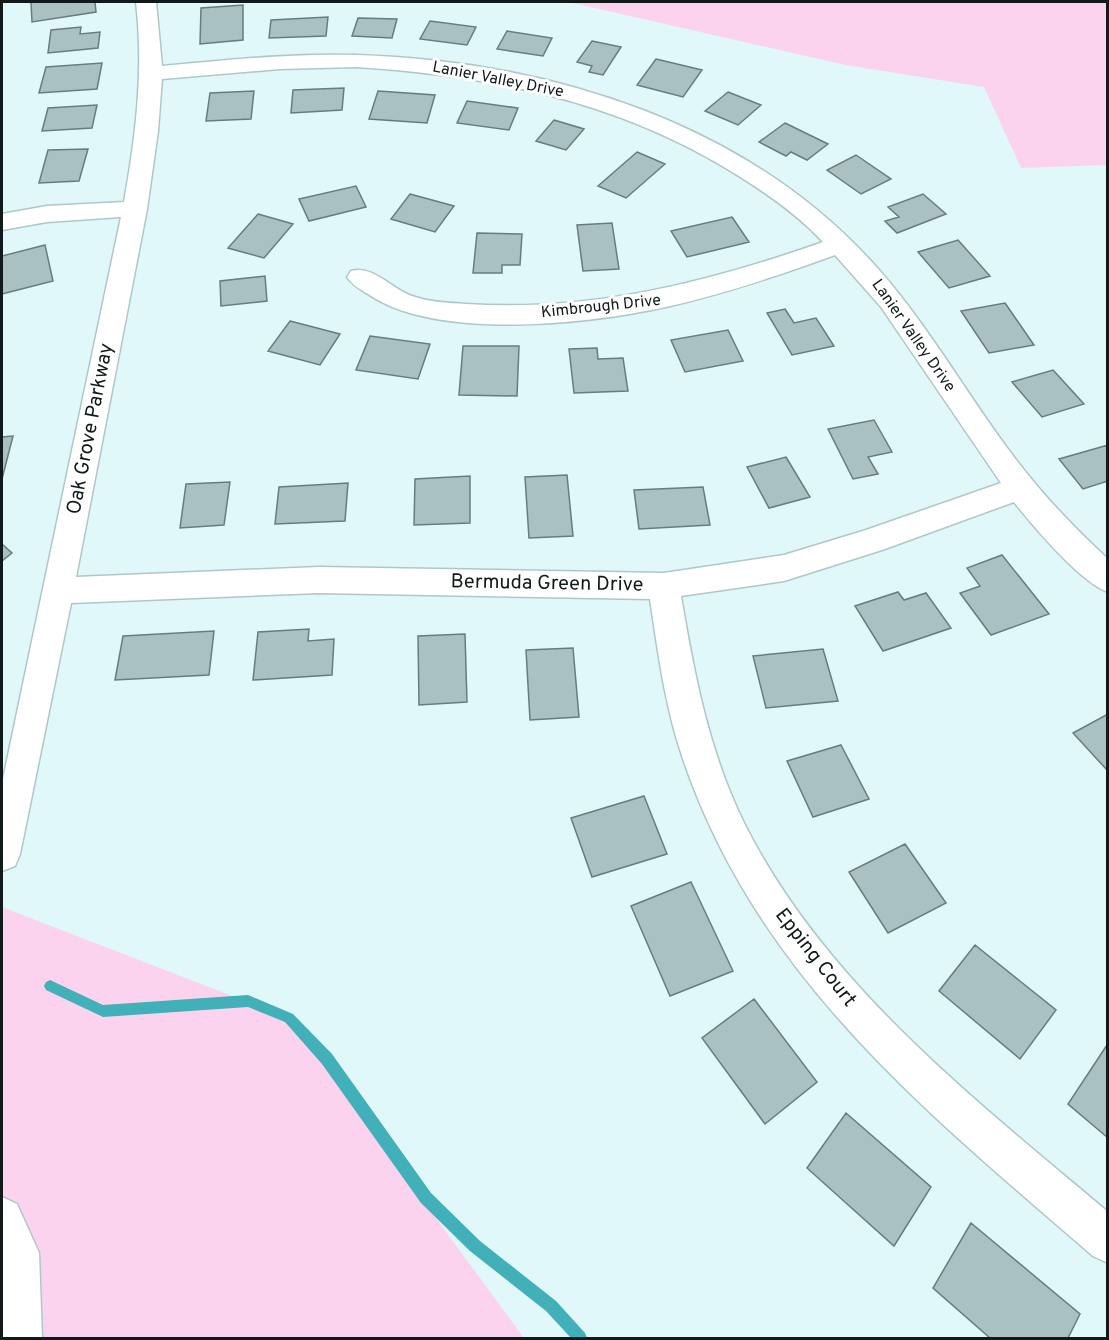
<svg xmlns="http://www.w3.org/2000/svg" width="1109" height="1340" font-family="Overpass,sans-serif">
<style>
.green{fill:#fcd3ee}
.lines{fill:none;stroke-linecap:round;stroke-linejoin:round}
.stream{fill:#41b0b8;fill-rule:evenodd}
.building{fill:#aac1c3;stroke:#677c7e;stroke-width:1.5}
.minor-casing{stroke:#b0c7c8;stroke-width:3}
.minor{fill:#fff;fill-rule:evenodd}
.labels{text-anchor:middle;dominant-baseline:central;stroke-width:6;stroke-linejoin:round;paint-order:stroke}
.far-street-label{font-size:16px;fill:#11191a;stroke:#fff}
.street-label{font-size:20px;fill:#11191a;stroke:#fff}
</style>
<rect width="100%" height="100%" fill="#e0f8f9"/>
<path class="green" d="M568 2H1107V165L1021 168 984 87 845 65Z
M2 907 289 1018 524 1338H2Z"/>
<g class="lines">
<path class="stream" d="M50 980 103 1005 248 995 293 1014 332 1054 431 1193 480 1241 556 1301 585 1333 587 1338H571L546 1311 470 1251 421 1203 322 1064 285 1022 248 1007 103 1017 46 990 44 986 46 982Z"/>
</g>
<path class="building" d="M31 2H95L96 12 32 22Z
M243 5V40L200 44 201 8Z
M328 17 326 36 269 38 271 20Z
M358 18 397 19 392 38 352 36Z
M430 21 476 27 467 45 420 39Z
M81 27 80 34 100 32 98 48 48 53 51 30Z
M507 31 552 38 543 56 497 49Z
M592 41 621 47 603 75 589 72 592 66 577 62Z
M656 59 702 70 683 97 637 85Z
M102 63 97 89 39 93 46 67Z
M344 88 342 110 291 113 293 90Z
M254 91 251 119 206 121 210 93Z
M378 91 435 95 427 123 369 119Z
M728 92 761 105 738 125 705 111Z
M467 101 518 108 509 130 457 123Z
M97 105 92 128 42 131 48 108Z
M554 120 584 129 566 150 536 141Z
M785 123 828 144 807 160 791 152 786 156 759 142Z
M88 149 79 181 39 183 48 150Z
M637 152 665 164 626 198 598 186Z
M856 155 891 179 861 194 827 170Z
M356 186 366 207 309 221 299 199Z
M410 194 454 206 435 232 391 219Z
M923 194 946 214 897 233 885 221 899 217 888 207Z
M258 214 293 224 264 258 228 248Z
M732 217 749 242 687 257 671 231Z
M612 223 619 269 583 271 577 225Z
M477 233 522 234 520 265H502V273H473Z
M958 240 990 276 949 288 918 252Z
M45 245 53 281 2 294V256Z
M265 276 267 301 221 306 220 281Z
M1005 303 1034 345 989 353 961 311Z
M785 309 794 323 816 318 834 346 792 355 767 313Z
M290 321 340 334 320 365 268 351Z
M728 330 743 361 685 372 671 340Z
M370 336 430 344 418 379 356 370Z
M463 346H519L517 396 459 395Z
M597 348 598 359 623 358 628 391 574 393 569 349Z
M1053 370 1084 404 1042 417 1012 382Z
M874 420 892 452 868 457 878 474 853 479 828 429Z
M13 436 2 479V437Z
M1108 445V481L1083 489 1059 459Z
M786 457 810 497 769 508 747 467Z
M567 475 573 536 529 538 525 477Z
M470 476V523L414 525 415 479Z
M230 482 224 525 180 528 186 484Z
M348 483 345 521 275 524 279 487Z
M703 487 710 525 639 529 634 490Z
M2 544 12 553 2 561Z
M1002 555 1049 614 991 635 960 593 980 586 967 568Z
M898 592 904 600 926 593 951 628 883 651 855 606Z
M309 629 308 641 334 639 332 675 253 680 258 632Z
M214 631 209 675 115 680 123 636Z
M465 634 467 702 419 705 418 636Z
M573 648 579 717 530 720 526 650Z
M823 649 838 701 766 708 753 656Z
M1108 714V770H1107L1073 733Z
M841 745 869 799 813 817 787 761Z
M644 796 667 854 592 877 571 818Z
M905 844 946 903 888 933 849 872Z
M691 882 733 971 670 996 631 906Z
M975 945 1056 1010 1020 1059 939 991Z
M754 999 817 1082 765 1124 702 1038Z
M1107 1045 1108 1046V1138L1068 1104Z
M846 1113 931 1187 894 1246 807 1168Z
M971 1223 1080 1314 1068 1338H990L933 1288Z"/>
<g class="lines">
<g class="minor-casing">
<path id="minor" d="M136 2H156L162 66C227 60 292 53 357 55 549 61 751 123 880 271 929 327 966 393 1011 453 1040 492 1072 526 1108 559V592C1081 583 1032 525 1014 502L882 550 784 581 681 596C694 674 709 752 744 823 824 983 974 1099 1108 1212V1263L1093 1256C925 1111 757 976 683 759 665 707 658 652 650 599L319 593 71 603 20 854 15 866 2 871V784L121 217 47 222 2 230V214L47 206 124 202C136 135 144 70 136 2ZM357 67C491 76 613 100 729 170 762 190 796 213 823 242 706 283 591 312 466 304 448 303 429 302 412 296 391 289 374 265 351 271L347 277C352 285 360 289 368 294 436 341 588 324 666 307 724 294 780 275 835 255L881 307 1001 483 866 530 784 555 664 573 319 567 76 577 147 209 158 131 162 79 280 69Z
M2 1197 17 1204 39 1253 42 1338H2Z"/>
</g>
<use href="#minor" class="minor"/>
</g>
<g class="labels">
<g class="far-street-label">
<text transform="translate(498 80) rotate(11)">Lanier Valley Drive</text>
<text transform="translate(601 307) rotate(-6)">Kimbrough Drive</text>
<text transform="translate(913 336) rotate(55)">Lanier Valley Drive</text>
</g>
<g class="street-label">
<text transform="translate(91 429) rotate(-79)">Oak Grove Parkway</text>
<text transform="translate(547 584) rotate(1)">Bermuda Green Drive</text>
<text transform="translate(815 958) rotate(52)">Epping Court</text>
</g>
</g>
<rect width="1109" height="1340" fill="none" stroke="#11191a" stroke-width="6"/>
</svg>
